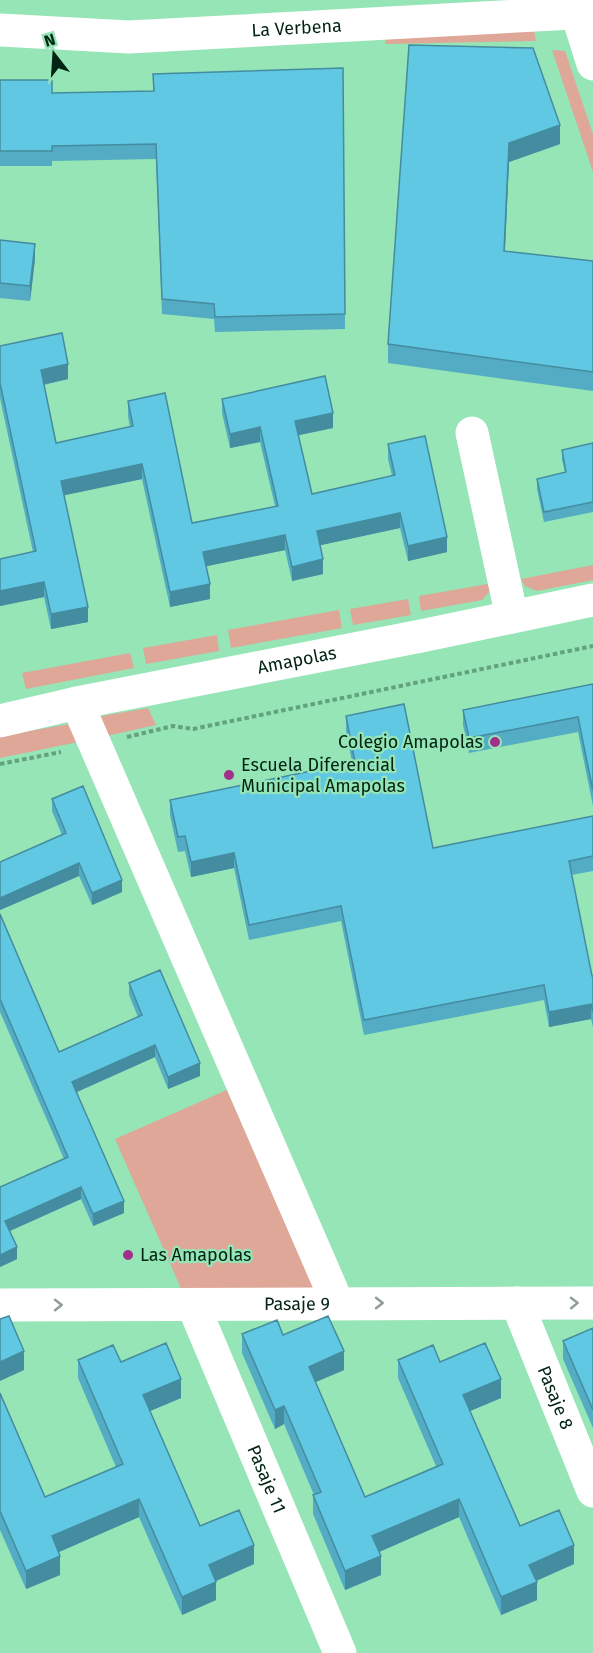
<svg xmlns="http://www.w3.org/2000/svg" width="593" height="1653" font-family="'Fira Sans',sans-serif">
<style>
.green{fill:#dea797}
.lines{fill:none;stroke-linecap:round;stroke-linejoin:round}
.path{stroke:#63a27e;stroke-width:4;stroke-dasharray:4.5 3;stroke-linecap:butt}
.minor{stroke:#fff;stroke-width:33}
.wall{fill:#53acc3}
.shaded-wall{fill:#448c9f}
.building{fill:#61c8e3;stroke:#448c9f;stroke-width:1.5}
.oneway{stroke:#8e9c95}
.poi-dot{fill:#a22f8a;stroke:#95e5b6;stroke-width:2}
.labels{text-anchor:middle;dominant-baseline:central;stroke-width:4.5;stroke-linejoin:round;paint-order:stroke}
.street-label{font-size:18px;fill:#032413;stroke:#95e5b6}
.poi-label{font-size:18px;fill:#032413;stroke:#95e5b6;text-anchor:start}
</style>
<rect width="100%" height="100%" fill="#95e5b6"/>
<path class="green" d="M534 31 536 41 385 44 386 36Z
M552 50 565 51 593 134V172Z
M593 565V580L537 591 525 586 521 579Z
M493 583 489 592 482 600 421 611 419 596Z
M408 599 411 615 353 625 350 609Z
M339 610 342 628 231 648 228 630Z
M217 635 219 651 146 664 143 648Z
M130 653 134 668 26 689 22 673Z
M148 708 156 725 102 737 98 723 102 716Z
M76 723 83 741 0 758V736Z
M227 1090 316 1293H183L115 1139Z"/>
<g class="lines">
<path class="path" d="M127 737 173 726 193 729 593 646
M0 764 61 752"/>
<g class="minor">
<path d="M573 0 593 64"/>
<path id="s1" d="M0 30 129 37 593 12"/>
<path d="M472 433 512 617"/>
<path d="M77 703 337 1302"/>
<path id="s2" d="M0 721 77 703 421 636 593 600"/>
<path id="s3" d="M517 1303 593 1491"/>
<path id="s4" d="M0 1305 593 1303"/>
<path id="s5" d="M193 1305 340 1653"/>
</g>
</g>
<path class="wall" d="M533 48 560 144 509 162 505 251 593 261V391L388 363V344Z
M343 68 345 329 215 332 214 319 162 314 156 159 52 161V166H0V80L52 93 153 91V74Z
M0 240 35 259 30 301 0 298Z
M0 346 68 379 44 385 56 443 130 427 128 416V401L192 523 275 506 260 442 230 448 222 413V399L333 428 298 435 312 494 392 476 388 459V444L447 552 408 561 400 528 320 545 323 574 292 581 285 550 206 566 210 599 170 607 142 479 64 495 88 622 51 629 44 597 0 606V559L33 552 0 398Z
M593 443V512L544 522 537 489V479L565 472 562 460V450Z
M593 684V806L578 732 469 753 463 725V710Z
M346 716 433 848 593 816V871L571 875 592 976H593V1027L591 1019 549 1027 544 1000 364 1035 341 921 249 940 234 868 191 877 185 851 178 852 170 815V800L352 762 346 731Z
M52 799 122 892 92 905 79 876 0 910V862L62 835 52 811Z
M0 914 59 1052 138 1017 129 995V983L200 1076 168 1089 155 1057 77 1092 124 1213 93 1226 81 1199 10 1231 17 1259 0 1267V1187L64 1159 0 1012Z
M593 1328V1428L563 1359V1341Z
M242 1334 283 1335 344 1370 315 1382 365 1497 436 1466 398 1378V1360L440 1362 501 1398 470 1411 520 1526 574 1564 536 1581 537 1600 501 1615 459 1517 379 1552 381 1575 345 1590 313 1514V1495H314L284 1424 275 1429 242 1353Z
M78 1360 121 1362 181 1398 150 1411 200 1526 254 1564 216 1581V1600L182 1615 139 1517 59 1552 60 1575 26 1589 0 1530V1393L45 1497 116 1467 78 1378Z"/>
<path class="shaded-wall" d="M560 125V144L509 162 504 269V251L509 143Z
M35 244V259L30 301V286Z
M68 364V379L41 385V370Z
M333 413V428L295 436V421Z
M260 427V442L230 448V434Z
M142 464V479L61 496V481Z
M400 513V528L317 546V531Z
M285 535V550L203 567V552Z
M447 537V552L408 561V546Z
M323 559V574L292 581V567Z
M44 582V597L0 606V591Z
M210 584V599L170 607V592Z
M88 607V622L51 629V614Z
M234 853V868L191 877V862Z
M79 863V876L0 910V898Z
M122 880V892L92 905V893Z
M591 1004V1019L549 1027V1012Z
M155 1045V1057L72 1094V1082Z
M200 1063V1076L168 1089V1077Z
M81 1187V1199L5 1233V1221Z
M124 1201V1213L93 1226V1214Z
M17 1247V1259L0 1267V1255Z
M24 1351V1370L0 1381V1362Z
M344 1351V1370L309 1385V1367Z
M181 1379V1398L143 1414V1395Z
M501 1379V1398L463 1414V1395Z
M284 1406V1424L275 1429V1410Z
M139 1499V1517L52 1555V1536Z
M459 1499V1517L372 1555V1536Z
M254 1545V1564L209 1584V1565Z
M574 1545V1564L529 1584V1565Z
M60 1556V1575L26 1589V1571Z
M381 1556V1575L345 1590V1571Z
M216 1582V1600L182 1615V1597Z
M537 1582V1600L501 1615V1597Z"/>
<path class="building" d="M409 45 533 48 560 125 509 143 504 251 593 261V372L388 344Z
M343 68 345 314 215 317 214 304 162 299 156 144 52 146V151H0V80H52V93L154 91 153 74Z
M0 240 35 244 30 286 0 283Z
M62 333 68 364 41 370 56 443 133 426 128 401 165 393 192 523 278 506 260 427 230 434 222 399 325 376 333 413 295 421 312 494 395 475 388 444 425 436 447 537 408 546 400 513 317 531 323 559 292 567 285 535 203 552 210 584 170 592 142 464 61 481 88 607 51 614 44 582 0 591V559L36 551 0 383V346Z
M593 443V502L544 512 537 479 566 472 562 450Z
M593 684V791L578 717 469 738 463 710Z
M404 704 433 848 593 816V856L569 861 592 976H593V1012L591 1004 549 1012 544 985 364 1020 341 906 249 925 234 853 191 862 185 836 178 837 170 800 355 762 346 716Z
M83 786 122 880 92 893 79 863 0 898V862L66 833 52 799Z
M0 914 59 1052 142 1015 129 983 160 970 200 1063 168 1077 155 1045 72 1082 124 1201 93 1214 81 1187 5 1221 17 1247 0 1255V1187L68 1157 0 999Z
M9 1316 24 1351 0 1362V1319Z
M328 1316 344 1351 309 1367 365 1497 443 1464 398 1360 433 1345 440 1362 485 1343 501 1379 463 1395 520 1526 559 1510 574 1545 529 1565 537 1582 501 1597 459 1499 372 1536 381 1556 345 1571 313 1495 321 1492 284 1406 275 1410 242 1334 277 1320 283 1335Z
M593 1328V1410L563 1341Z
M166 1343 181 1379 143 1395 200 1526 239 1510 254 1545 209 1565 216 1582 182 1597 139 1499 52 1536 60 1556 26 1571 0 1511V1393L45 1497 123 1464 78 1360 113 1345 121 1362Z"/>
<defs><path id="oneway-chevron" d="M-2-3.5L2.5 0L-2 3.5" fill="none" stroke-width="1.6" stroke-linecap="round" stroke-linejoin="round" transform="scale(1.5)"/></defs>
<g class="oneway">
<use href="#oneway-chevron" transform="translate(379 1303)"/>
<use href="#oneway-chevron" transform="translate(574 1303) rotate(-1)"/>
<use href="#oneway-chevron" transform="translate(58 1305)"/>
</g>
<g class="poi-dot">
<circle cx="495" cy="742" r="6"/>
<circle cx="229" cy="775" r="6"/>
<circle cx="128" cy="1255" r="6"/>
</g>
<g class="labels">
<g class="street-label">
<text stroke="none"><textPath href="#s1" startOffset="297">La Verbena</textPath></text>
<text stroke="none"><textPath href="#s2" startOffset="303">Amapolas</textPath></text>
<text stroke="none"><textPath href="#s4" startOffset="297">Pasaje 9</textPath></text>
<text stroke="none"><textPath href="#s3" startOffset="102">Pasaje 8</textPath></text>
<text stroke="none"><textPath href="#s5" startOffset="189">Pasaje 11</textPath></text>
</g>
<g class="poi-label">
<text x="483" y="742" text-anchor="end">Colegio Amapolas</text>
<text x="241" y="765">Escuela Diferencial<tspan x="241" dy="21">Municipal Amapolas</tspan></text>
<text x="140" y="1255">Las Amapolas</text>
</g>
</g>
<g transform="translate(54 54) rotate(343)" stroke="#95e5b6" stroke-width="4.5" paint-order="stroke">
<path d="M0-4.5L10 22L0 15L-10 22Z" fill="#032413"/>
<text y="-9" font-size="16" font-weight="bold" text-anchor="middle" fill="#032413">N</text>
</g>
</svg>
